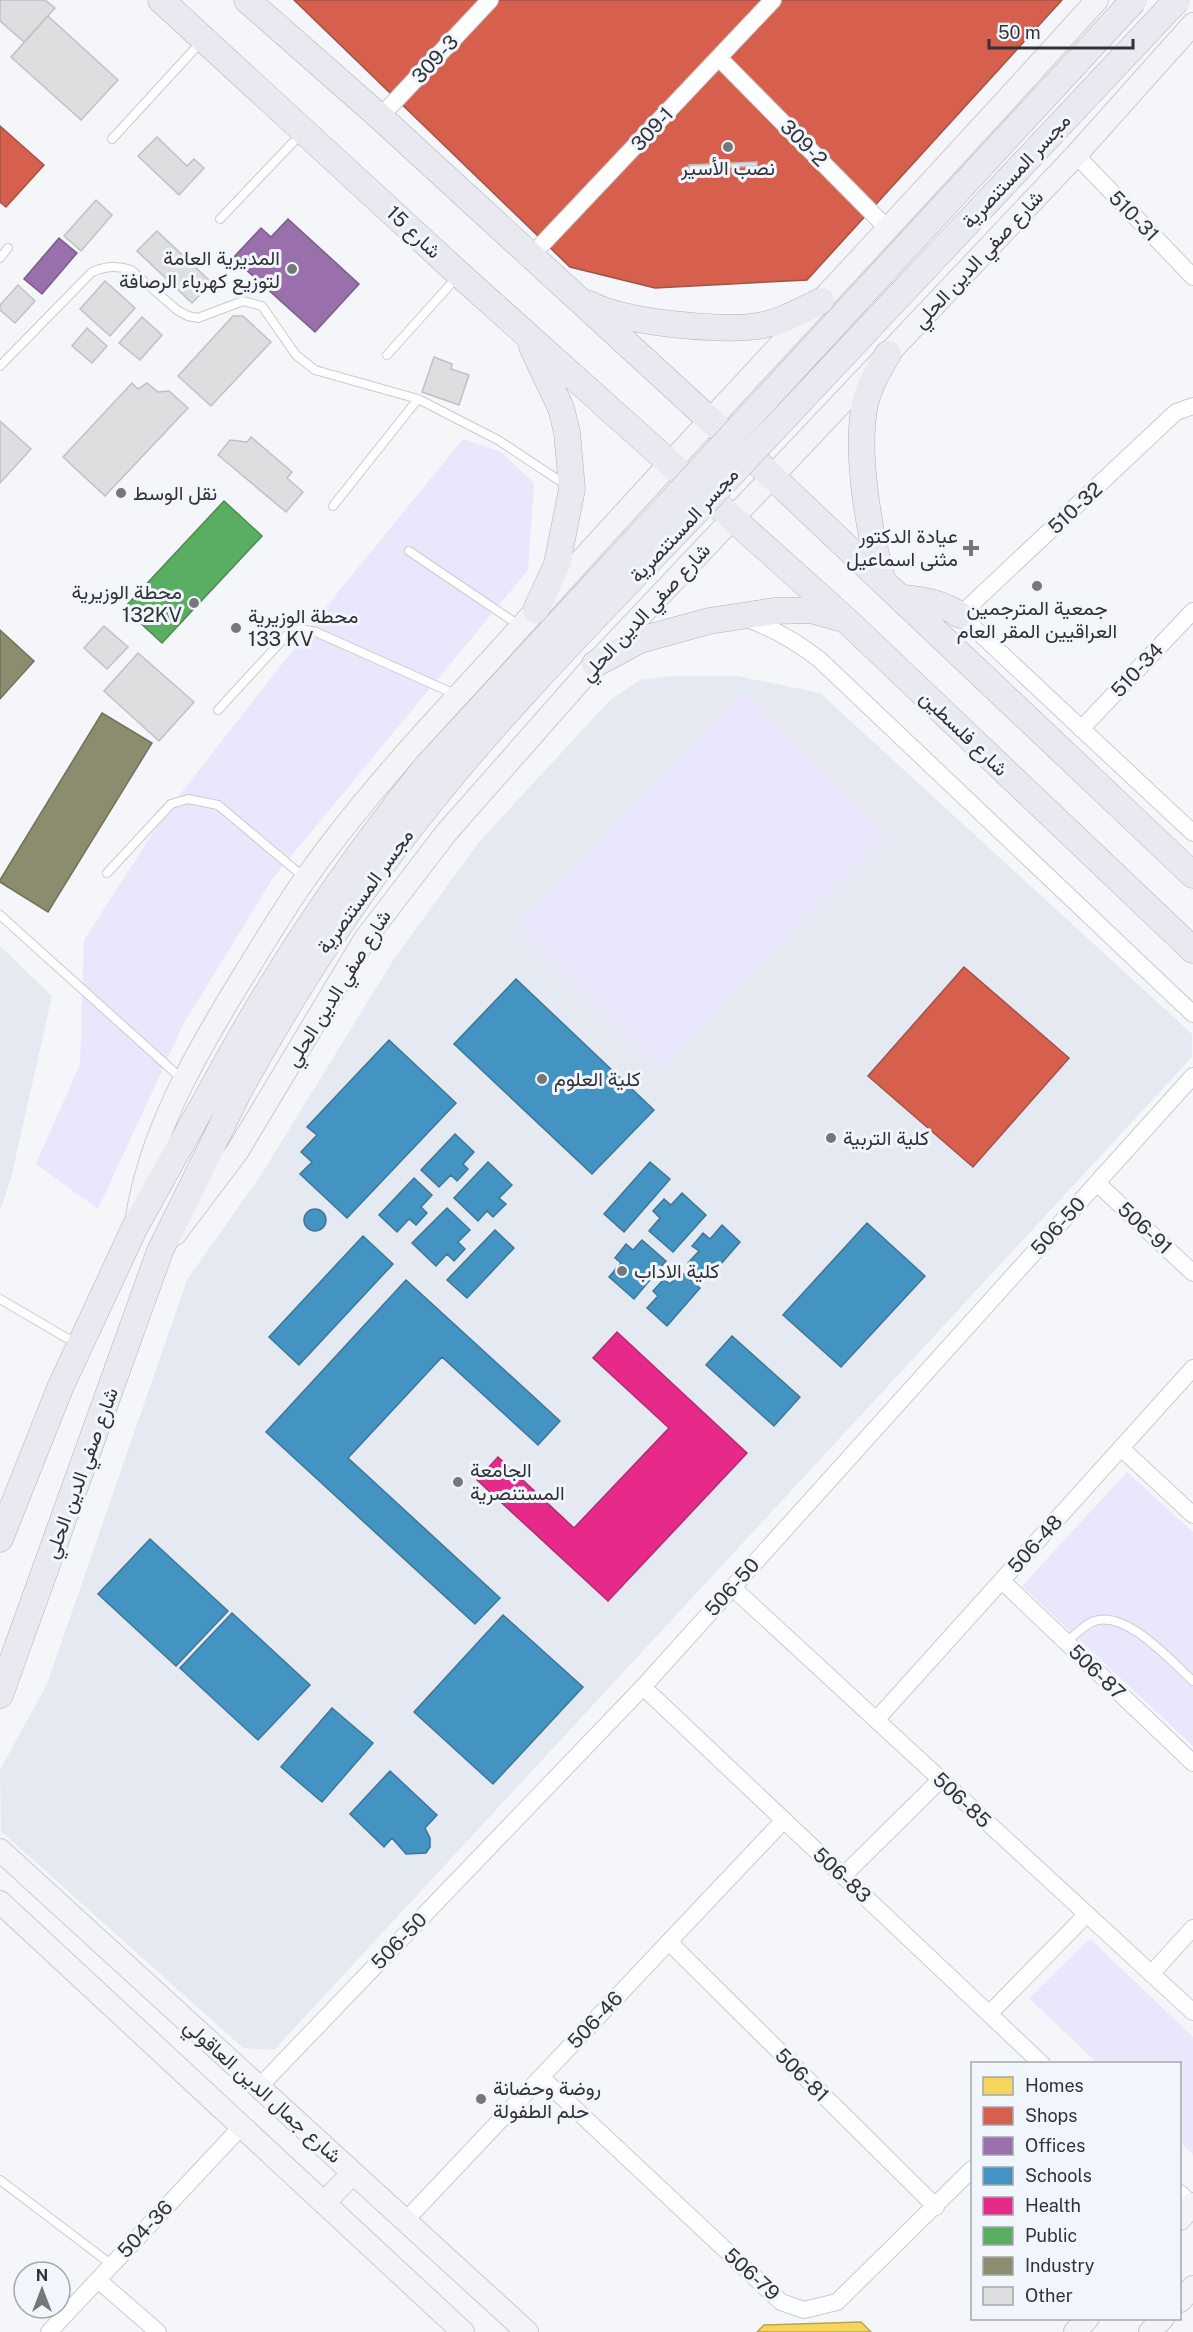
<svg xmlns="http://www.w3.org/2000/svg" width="1193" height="2332" font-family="'Public Sans',Vazirmatn,sans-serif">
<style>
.built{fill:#e4e9f2}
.green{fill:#eae6fb}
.homes{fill:#f6d55c;stroke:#bba450;stroke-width:1.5}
.shops{fill:#d6604d;stroke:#a45246;stroke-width:1.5}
.offices{fill:#9970ab;stroke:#7a5d88;stroke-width:1.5}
.schools{fill:#4393c3;stroke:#3e7698;stroke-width:1.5}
.health{fill:#e7298a;stroke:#b02c70;stroke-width:1.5}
.public{fill:#5aae61;stroke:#4e8954;stroke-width:1.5}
.industry{fill:#8c8c6e;stroke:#71715d;stroke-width:1.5}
.building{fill:#dcdee0;stroke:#bfc1c3;stroke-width:1.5}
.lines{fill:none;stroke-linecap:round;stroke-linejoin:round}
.lane-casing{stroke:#c9cbcd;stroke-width:10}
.street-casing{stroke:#c9cbcd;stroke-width:18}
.secondary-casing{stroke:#c9cbcd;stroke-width:24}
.primary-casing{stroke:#afb1bf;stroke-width:27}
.lane{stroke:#fdfefe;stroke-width:8}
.street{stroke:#fdfefe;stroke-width:16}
.secondary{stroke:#f3f3f8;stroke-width:22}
.primary{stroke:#e9e9f1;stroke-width:26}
.primary-bridge-casing{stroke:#afb1bf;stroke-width:27;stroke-linecap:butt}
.primary-bridge{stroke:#e9e9f1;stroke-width:26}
.poi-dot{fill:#75777a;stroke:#f1f6fc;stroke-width:2}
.labels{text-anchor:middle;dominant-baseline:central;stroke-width:6;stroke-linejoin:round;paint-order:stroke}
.street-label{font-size:20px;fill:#313235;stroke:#f1f6fc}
.poi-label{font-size:20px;fill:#313235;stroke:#f1f6fc;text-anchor:start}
</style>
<rect width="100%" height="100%" fill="#f4f6f9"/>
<path class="built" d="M674 676H737L820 693 1192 1034V1057L274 2050 243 2048 1 1831 0 1770 47 1684 187 1280 261 1175 394 959 479 842 609 701 640 680Z
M0 946 52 996 11 1178 0 1211Z"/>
<path class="green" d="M463 439 501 452 534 483 528 570 273 878 184 1023 98 1209 36 1164 80 1064 84 940 167 811 339 591Z
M744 691 884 834 660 1068 519 925Z
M1127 1472 1193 1532V1746L1022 1586Z
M1090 1939 1193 2037V2155L1180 2142V2064L1097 2063 1029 1998Z"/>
<path class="homes" d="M861 2322 871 2332H757L764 2325Z"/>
<path class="shops" d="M294 0H1062L807 280 655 288 570 267Z
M0 126 44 165 6 207 0 202Z
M964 967 1069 1058 973 1167 868 1076Z"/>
<path class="offices" d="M288 219 359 284 315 332 233 258 261 228 271 237Z
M59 238 77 253 42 294 24 279Z"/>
<path class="schools" d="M516 979 654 1110 592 1174 454 1044Z
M389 1040 456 1103 347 1218 300 1174 312 1162 301 1152 317 1135 307 1127Z
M455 1134 474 1152 463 1164 468 1169 457 1181 451 1175 439 1187 421 1170Z
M488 1162 512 1185 499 1198 506 1204 493 1217 487 1211 478 1221 454 1198Z
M650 1162 670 1179 624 1232 604 1214Z
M414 1178 432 1195 421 1207 427 1213 416 1225 409 1219 397 1232 379 1215Z
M682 1193 706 1215 673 1252 649 1231 660 1218 653 1211 664 1199 671 1205Z
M447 1208 470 1230 458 1242 465 1249 454 1261 447 1254 436 1266 412 1243Z
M304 1220a11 11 0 1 1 22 0a11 11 0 1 1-22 0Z
M867 1223 925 1276 841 1367 783 1315Z
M722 1225 740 1242 707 1280 688 1263 699 1251 692 1246 703 1233 710 1239Z
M495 1230 514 1248 467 1298 447 1280Z
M363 1236 393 1264 299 1365 269 1337Z
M642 1240 666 1261 634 1299 609 1277 621 1263 615 1258 626 1244 633 1250Z
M681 1272 700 1288 667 1326 647 1308 658 1296 653 1291 664 1279 670 1284Z
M406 1280 560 1421 538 1445 442 1357 348 1458 500 1598 475 1624 266 1432Z
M732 1336 800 1397 774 1426 706 1365Z
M150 1539 228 1611 176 1666 98 1594Z
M232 1613 310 1685 258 1740 180 1668Z
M503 1615 583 1687 493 1784 414 1712Z
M332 1708 373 1743 322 1802 281 1767Z
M390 1771 437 1815 425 1828 430 1838V1847L426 1853 406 1854 392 1838 384 1847 350 1814Z"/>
<path class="health" d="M617 1332 747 1453 608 1601 477 1480 498 1457 574 1528 669 1428 593 1358Z"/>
<path class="public" d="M224 501 262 536 162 643 124 608Z"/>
<path class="industry" d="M0 630 34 661 0 699Z
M102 713 152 743 48 912 0 882V880Z"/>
<path class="building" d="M0 0H45L55 8 24 42 0 21Z
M48 16 118 80 81 120 11 57Z
M157 137 187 166 194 159 204 168 179 195 138 156Z
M757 162V166L689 169V165Z
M96 200 112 215 81 251 64 236Z
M157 231 212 283 192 303 137 251Z
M105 281 135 308 110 336 80 309Z
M18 285 35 301 15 323 0 310V305Z
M233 316H243L271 342 211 406 178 376Z
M142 317 162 335 140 360 119 343Z
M87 328 107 346 92 363 72 346Z
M434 357 452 364 451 369 469 375 459 405 422 392Z
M132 383 138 389 147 383 158 392 169 391 188 408 105 496 63 457Z
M0 421 31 449 0 483Z
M251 437 292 472 287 478 303 492 286 512 218 455 230 440 247 442Z
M104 626 128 647 107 669 84 648Z
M138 653 194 702 159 741 104 691Z"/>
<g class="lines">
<g class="lane-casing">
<path id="lane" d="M112 139 201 42
M220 219 301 134
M0 258 8 248
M387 355 457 277
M0 366 92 272C105 266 117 265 131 270L177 310 188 316 198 318 243 301 262 306 296 355 315 370 418 399 498 440 566 485
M333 506 418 399
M409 551 520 626
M218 710 287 635 301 629 316 632 457 695
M107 873 171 804 188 799 218 805 305 878
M0 915 182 1079
M0 1299 77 1344
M1066 1642C1074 1636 1083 1626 1092 1622 1124 1607 1172 1662 1193 1681
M0 2180 112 2265"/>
</g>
<g class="street-casing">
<path id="street" d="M719 58 888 229
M380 117 490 0
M1076 155 1193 277
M530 257 773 0
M1193 406 1176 412 960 615 1193 833
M744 618C773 628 796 641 820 660L1193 1014
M1081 729 1193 611
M1097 1183 1193 1273
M1121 1448 1193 1515
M1002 1581 1193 1763
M732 1587 1193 2012
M643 1687 1042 2064
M876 1720 1193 1368
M843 1876 940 1780
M669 1942 936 2207
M1151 1974 1193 1928
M989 2014 1087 1914
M541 2077 781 2302 804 2310 837 2302 972 2169
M259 2087 643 1687 1193 1076
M1180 2193 1192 2205
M405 2221 784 1820
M98 2280 158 2332
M49 2332 242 2126"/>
</g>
<g class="secondary-casing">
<path id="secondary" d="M137 1217C150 1134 193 1059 236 988 260 950 282 911 308 875 363 798 427 729 491 660 565 578 639 496 714 416 842 278 971 140 1097 0
M175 1234 237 1152 365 939 446 833 595 664 1076 155 1193 24
M0 1850 527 2332
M0 1902 463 2332
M324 2203 353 2173
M1180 2219 1193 2204
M1180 2301 1193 2287
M1075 2332 1088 2318
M1150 2332 1163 2318"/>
</g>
<g class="primary-casing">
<path id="primary" d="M161 0 459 274 682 474
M247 0 380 117 722 431
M590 304C619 322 722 332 757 326 780 323 800 311 821 301
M532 347 561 408 567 432 572 489 557 564 536 610
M760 465 1193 875
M720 507 846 620 1193 950
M882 578C869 531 855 453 865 404 869 386 878 370 888 354
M903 598C924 600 943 603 960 615
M595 664 640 640 709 621 774 611 811 610 843 619
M0 1539 60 1388 135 1227 217 1080
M0 1695 160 1251 240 1089"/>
</g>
<use href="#lane" class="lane"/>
<use href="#street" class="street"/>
<use href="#secondary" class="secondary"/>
<use href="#primary" class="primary"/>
<g class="primary-bridge-casing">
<path id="primary-bridge" d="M217 1080C277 969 347 865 427 766L1134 0
M240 1089C291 996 348 907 414 823 504 707 610 603 711 496 866 331 1022 165 1177 0"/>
</g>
<use href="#primary-bridge" class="primary-bridge"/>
</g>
<g class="poi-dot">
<circle cx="728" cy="147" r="6"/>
<circle cx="292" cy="269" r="6"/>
<circle cx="121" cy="493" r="6"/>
<path d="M968 539h6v6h6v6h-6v6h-6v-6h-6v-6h6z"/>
<circle cx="1037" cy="586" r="6"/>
<circle cx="194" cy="603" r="6"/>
<circle cx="236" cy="628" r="6"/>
<circle cx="542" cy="1079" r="6"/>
<circle cx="831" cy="1138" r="6"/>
<circle cx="622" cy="1271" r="6"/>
<circle cx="458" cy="1482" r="6"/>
<circle cx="481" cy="2099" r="6"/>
</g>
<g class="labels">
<g class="street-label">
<text transform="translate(435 59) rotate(-47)">309-3</text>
<text transform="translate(652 129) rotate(-47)">309-1</text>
<text transform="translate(804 143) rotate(45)">309-2</text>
<text transform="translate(1016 171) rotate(-47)">مجسر المستنصرية</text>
<text transform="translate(1134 216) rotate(46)">510-31</text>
<text transform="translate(414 232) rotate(43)">شارع 15</text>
<text transform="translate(978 259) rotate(-47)">شارع صفي الدين الحلي</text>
<text transform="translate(1075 508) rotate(-43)">510-32</text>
<text transform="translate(684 525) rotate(-47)">مجسر المستنصرية</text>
<text transform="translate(645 612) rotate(-47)">شارع صفي الدين الحلي</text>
<text transform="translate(1137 670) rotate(-47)">510-34</text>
<text transform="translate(964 733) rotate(44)">شارع فلسطين</text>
<text transform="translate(365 891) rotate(-54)">مجسر المستنصرية</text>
<text transform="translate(338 988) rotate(-58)">شارع صفي الدين الحلي</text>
<text transform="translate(1058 1226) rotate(-48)">506-50</text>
<text transform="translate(1145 1228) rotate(43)">506-91</text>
<text transform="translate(81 1473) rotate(-70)">شارع صفي الدين الحلي</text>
<text transform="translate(1035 1544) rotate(-48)">506-48</text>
<text transform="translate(732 1587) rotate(-48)">506-50</text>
<text transform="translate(1097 1672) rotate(44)">506-87</text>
<text transform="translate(962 1800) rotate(43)">506-85</text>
<text transform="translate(842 1875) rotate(43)">506-83</text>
<text transform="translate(399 1941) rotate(-46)">506-50</text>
<text transform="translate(595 2020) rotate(-47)">506-46</text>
<text transform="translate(802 2075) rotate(45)">506-81</text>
<text transform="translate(263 2091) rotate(42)">شارع جمال الدين العاقولي</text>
<text transform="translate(145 2229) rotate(-47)">504-36</text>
<text transform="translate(752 2274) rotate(42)">506-79</text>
</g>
<g class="poi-label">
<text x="728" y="168" text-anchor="middle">نصب الأسير</text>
<text x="280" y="258" text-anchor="end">المديرية العامة<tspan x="280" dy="23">لتوزيع كهرباء الرصافة</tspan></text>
<text x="133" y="493">نقل الوسط</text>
<text x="958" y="536" text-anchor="end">عيادة الدكتور<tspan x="958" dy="23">مثنى اسماعيل</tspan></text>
<text x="182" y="592" text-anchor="end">محطة الوزيرية<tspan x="182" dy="23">132KV</tspan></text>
<text x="1037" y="608" text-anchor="middle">جمعية المترجمين<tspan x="1037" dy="23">العراقيين المقر العام</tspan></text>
<text x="248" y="616">محطة الوزيرية<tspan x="248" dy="23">133 KV</tspan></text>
<text x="554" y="1079">كلية العلوم</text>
<text x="843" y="1138">كلية التربية</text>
<text x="634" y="1271">كلية الاداب</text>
<text x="470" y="1470">الجامعة<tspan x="470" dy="23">المستنصرية</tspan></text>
<text x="493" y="2088">روضة وحضانة<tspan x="493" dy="23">حلم الطفولة</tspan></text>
</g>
</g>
<rect x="971" y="2062" width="210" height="258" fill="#f1f6fc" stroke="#a4a8ac" stroke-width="1.5"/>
<rect x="983" y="2077" width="30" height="18" fill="#f6d55c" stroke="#a4a8ac" stroke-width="1.5"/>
<text x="1025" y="2092" font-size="18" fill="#313235">Homes</text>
<rect x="983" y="2107" width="30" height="18" fill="#d6604d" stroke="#a4a8ac" stroke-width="1.5"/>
<text x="1025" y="2122" font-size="18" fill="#313235">Shops</text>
<rect x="983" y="2137" width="30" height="18" fill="#9970ab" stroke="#a4a8ac" stroke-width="1.5"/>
<text x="1025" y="2152" font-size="18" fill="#313235">Offices</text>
<rect x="983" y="2167" width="30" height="18" fill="#4393c3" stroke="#a4a8ac" stroke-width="1.5"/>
<text x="1025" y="2182" font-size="18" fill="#313235">Schools</text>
<rect x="983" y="2197" width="30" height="18" fill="#e7298a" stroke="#a4a8ac" stroke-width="1.5"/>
<text x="1025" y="2212" font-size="18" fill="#313235">Health</text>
<rect x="983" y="2227" width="30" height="18" fill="#5aae61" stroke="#a4a8ac" stroke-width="1.5"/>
<text x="1025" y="2242" font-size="18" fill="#313235">Public</text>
<rect x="983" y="2257" width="30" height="18" fill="#8c8c6e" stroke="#a4a8ac" stroke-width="1.5"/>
<text x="1025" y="2272" font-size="18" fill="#313235">Industry</text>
<rect x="983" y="2287" width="30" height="18" fill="#dcdee0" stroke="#a4a8ac" stroke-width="1.5"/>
<text x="1025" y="2302" font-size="18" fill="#313235">Other</text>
<g transform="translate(42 2290)"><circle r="28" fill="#f1f6fc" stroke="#a4a8ac" stroke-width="1.5"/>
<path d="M0-4.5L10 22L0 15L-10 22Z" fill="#75777a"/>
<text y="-9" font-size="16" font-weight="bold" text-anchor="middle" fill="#313235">N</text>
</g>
<path d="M989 39v9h144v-9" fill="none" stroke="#313235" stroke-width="3"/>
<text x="998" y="39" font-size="18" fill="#313235" stroke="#f1f6fc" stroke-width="4.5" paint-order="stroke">50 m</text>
</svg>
